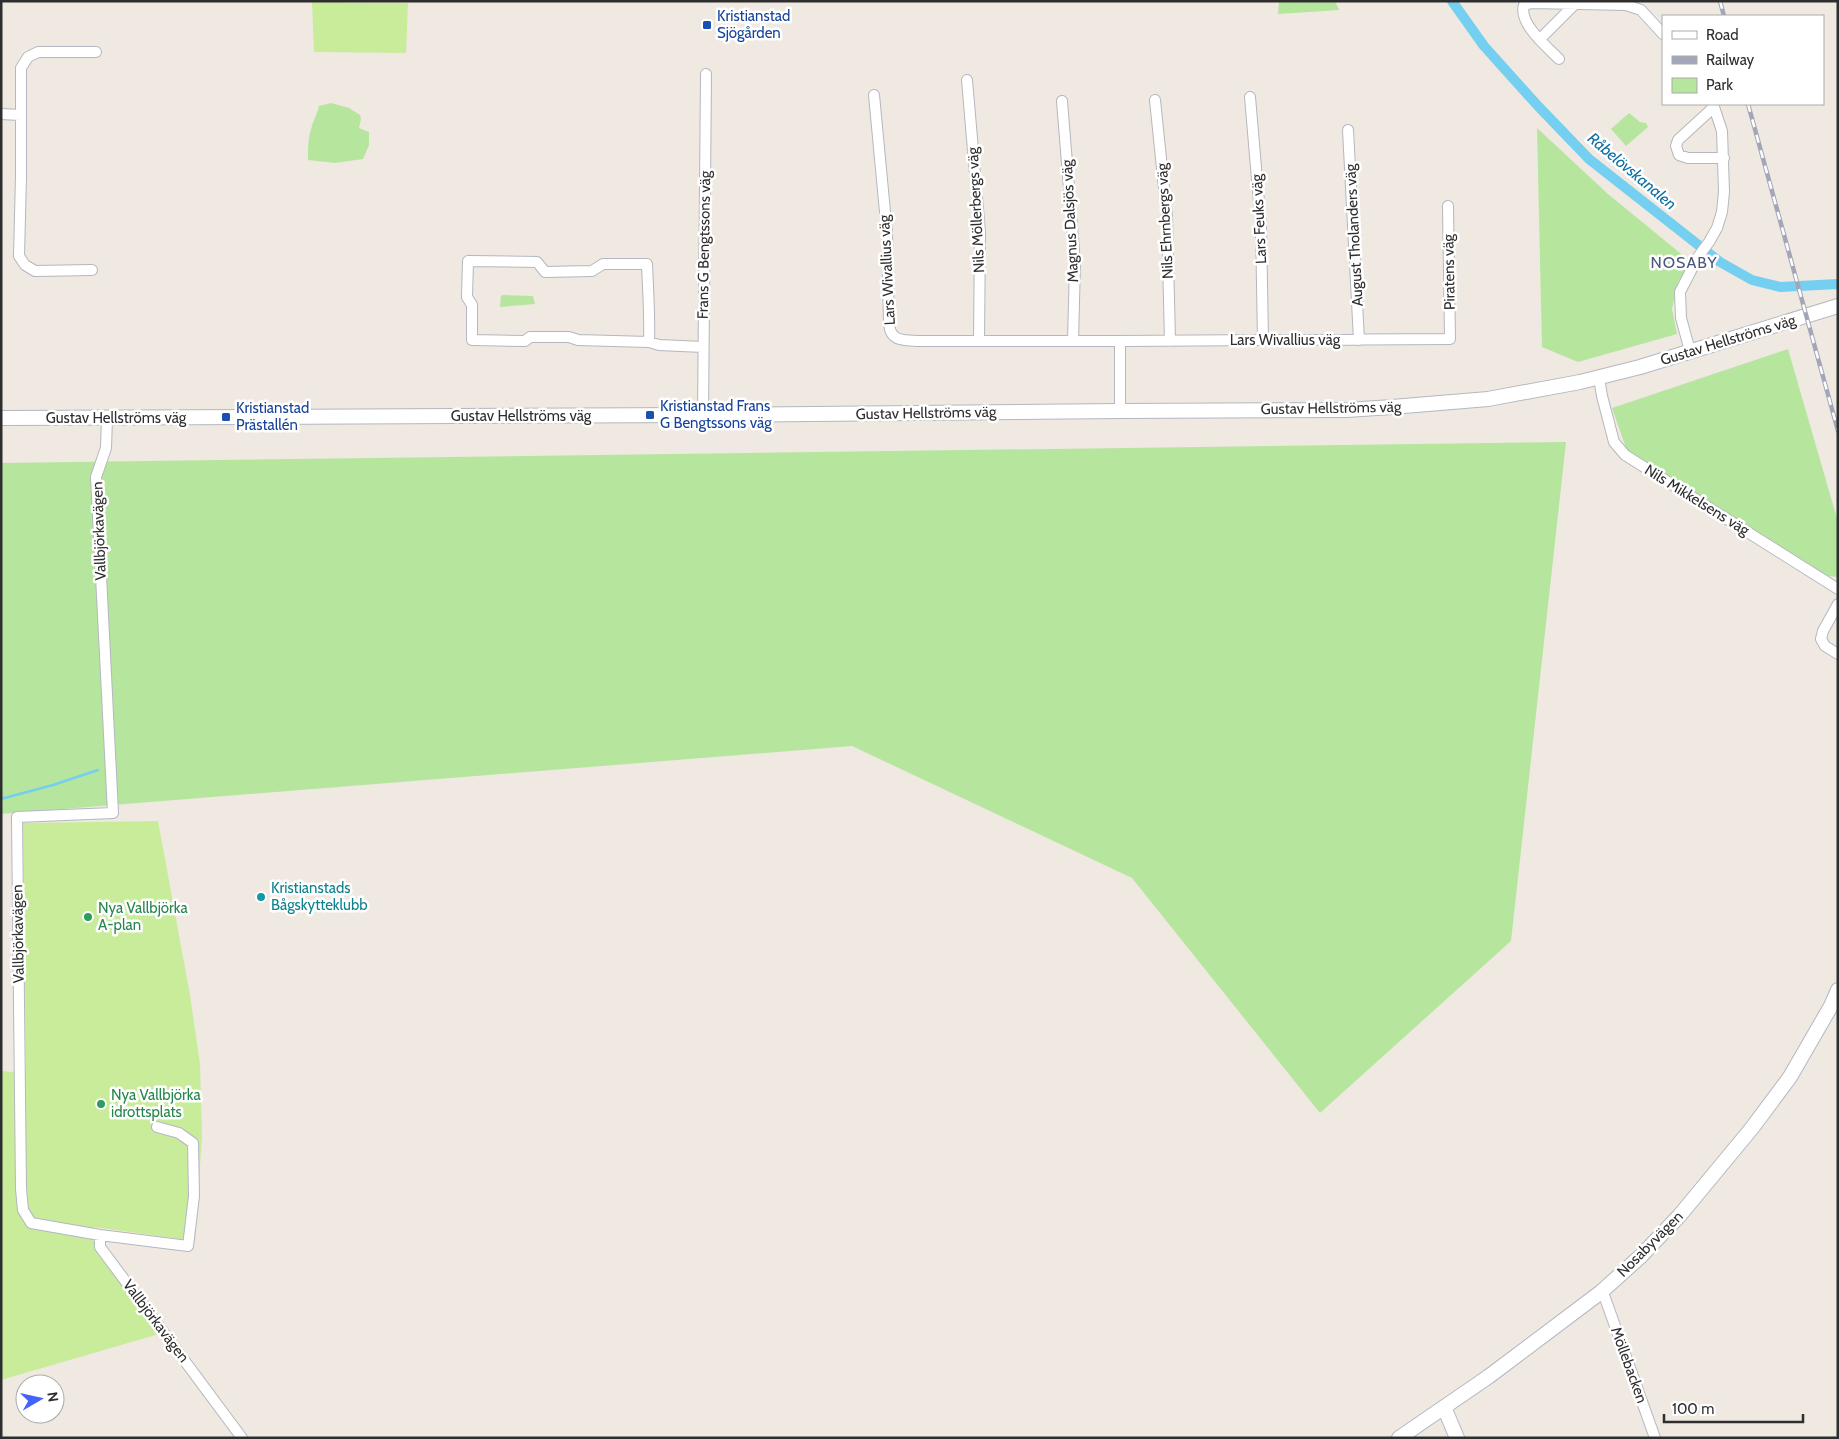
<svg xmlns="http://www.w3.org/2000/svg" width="1839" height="1439" font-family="Cabin,sans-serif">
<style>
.green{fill:#b6e59e}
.pitch{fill:#c9ec9a}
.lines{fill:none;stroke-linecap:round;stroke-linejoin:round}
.stream{stroke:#75cff0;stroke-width:2.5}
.canal{stroke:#75cff0;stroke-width:10}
.street-casing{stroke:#b4b7c1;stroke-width:12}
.secondary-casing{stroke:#b4b7c1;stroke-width:16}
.street{stroke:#fff;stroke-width:10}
.secondary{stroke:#fff;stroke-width:14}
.rail-casing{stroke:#a3a6b8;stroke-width:4.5}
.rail{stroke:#fff;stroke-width:2.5;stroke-dasharray:8;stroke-linecap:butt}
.transit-dot{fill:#1a4fb4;stroke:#fff;stroke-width:2}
.culture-dot{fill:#0f9aa8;stroke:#fff;stroke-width:2}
.leisure-dot{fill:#2e9e5b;stroke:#fff;stroke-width:2}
.labels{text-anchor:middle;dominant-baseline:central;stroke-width:5;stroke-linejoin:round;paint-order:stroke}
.transit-label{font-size:15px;fill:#164399;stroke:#fff;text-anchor:start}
.street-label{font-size:15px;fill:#2e2e2e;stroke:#fff}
.culture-label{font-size:15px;fill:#0d838f;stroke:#fff;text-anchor:start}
.leisure-label{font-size:15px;fill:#27864d;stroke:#fff;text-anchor:start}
.water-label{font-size:16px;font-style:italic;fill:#0d6fa3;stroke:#fff}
.neighbourhood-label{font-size:16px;letter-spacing:1px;fill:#4d5680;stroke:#fff}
</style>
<rect width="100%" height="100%" fill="#efe9e1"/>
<path class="green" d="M1279 1H1335L1339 10 1278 14Z
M331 103 349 108 360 115 361 119 359 128 369 132V145L363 159 335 163 308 160C308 148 308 137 312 126 314 118 318 113 319 106Z
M1629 113 1640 122 1646 123 1648 127 1626 146 1611 129Z
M1537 128 1608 194 1691 262 1678 282 1672 309 1677 334 1578 362 1542 347Z
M503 295 533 296 535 304 500 307 501 296Z
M1788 349 1838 522V577L1828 576 1627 451 1612 408Z
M1566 442 1511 941 1320 1113 1132 878 852 746 1 814V463Z"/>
<path class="pitch" d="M312 2 408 3 406 53 314 52Z
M158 821 190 995 200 1064 202 1135 195 1241 94 1227V1242L159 1334 1 1380V1071L26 1073 23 823Z"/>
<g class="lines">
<path class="stream" d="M1 799 53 785 98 770"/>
<path class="canal" d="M1452 1 1484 46 1538 106 1589 159 1720 262 1752 280 1780 287 1838 284"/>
<g class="street-casing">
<path id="street" d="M1540 39 1575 4
M1559 59C1547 47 1518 23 1524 5L1532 3 1626 5 1641 10 1663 34
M967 80 980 232 979 340
M874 95 887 233 889 323C890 342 903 340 919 341H1120V411
M1250 97 1261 226 1263 341
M1155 100 1167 217 1170 341
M1062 101 1075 263 1073 341
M1714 107 1678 140 1676 146 1679 155 1688 158H1724
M1 114 20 115
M1348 130 1359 340
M92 270 35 271 25 265 19 256 21 176V68L28 57 38 52H96
M1120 341 1450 339 1448 206
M649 342C650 316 648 290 647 264H603L592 271 545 272 537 262 468 261 467 297 472 305V340L525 341 530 337H569L578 340 649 342 659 345 703 347
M1690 351 1681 318 1680 292 1698 257 1709 242 1717 228 1722 212 1724 192 1722 131 1713 104
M1599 378 1602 396 1614 442 1625 455 1838 589
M703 415 706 74
M107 418 106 448 96 477 113 813 17 817 21 1189 23 1210 31 1223 100 1235 188 1246 194 1196 193 1143 179 1133 157 1127
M1838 604 1823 631 1821 639 1825 646 1838 654
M100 1235V1247L242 1438
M1601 1292 1605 1298 1655 1438"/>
</g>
<g class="secondary-casing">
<path id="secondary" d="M1 418 703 415 1120 411 1347 410 1392 407 1488 399 1580 382 1640 367 1838 306
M1444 1407 1457 1438
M1399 1438 1488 1377 1601 1292 1641 1256 1680 1215 1752 1128 1790 1077 1831 1006 1838 990"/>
</g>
<use href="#street" class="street"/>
<use href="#secondary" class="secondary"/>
<g class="rail-casing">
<path id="rail" d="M1720 1 1724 16
M1748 104 1838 431"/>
</g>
<use href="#rail" class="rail"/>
</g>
<g class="transit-dot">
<rect x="702" y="20" width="10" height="10" rx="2.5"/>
<rect x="645" y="410" width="10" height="10" rx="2.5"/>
<rect x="221" y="412" width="10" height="10" rx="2.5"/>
</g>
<circle class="culture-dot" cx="261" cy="897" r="5"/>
<g class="leisure-dot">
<circle cx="88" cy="917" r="5"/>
<circle cx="101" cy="1104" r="5"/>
</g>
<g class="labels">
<g class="transit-label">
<text x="717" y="16">Kristianstad<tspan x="717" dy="17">Sjögården</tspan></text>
<text x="660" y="406">Kristianstad Frans<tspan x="660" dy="17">G Bengtssons väg</tspan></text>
<text x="236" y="408">Kristianstad<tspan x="236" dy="17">Prästallén</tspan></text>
</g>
<g class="street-label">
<text transform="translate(976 210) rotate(-93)">Nils Möllerbergs väg</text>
<text transform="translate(1259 219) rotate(-93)">Lars Feuks väg</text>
<text transform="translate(1070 221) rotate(-93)">Magnus Dalsjös väg</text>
<text transform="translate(1165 221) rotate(-93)">Nils Ehrnbergs väg</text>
<text transform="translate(1354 235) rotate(-93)">August Tholanders väg</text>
<text transform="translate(704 245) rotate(-89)">Frans G Bengtssons väg</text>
<text transform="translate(887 270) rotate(-93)">Lars Wivallius väg</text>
<text transform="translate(1449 272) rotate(-91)">Piratens väg</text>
<text x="1285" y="340">Lars Wivallius väg</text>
<text transform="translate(1728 340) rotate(-17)">Gustav Hellströms väg</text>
<text transform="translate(1331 408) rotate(-1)">Gustav Hellströms väg</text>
<text transform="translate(926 413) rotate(-1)">Gustav Hellströms väg</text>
<text x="521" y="416">Gustav Hellströms väg</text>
<text x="116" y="418">Gustav Hellströms väg</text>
<text transform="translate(1697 500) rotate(32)">Nils Mikkelsens väg</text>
<text transform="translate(99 531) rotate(-92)">Vallbjörkavägen</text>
<text transform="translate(18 934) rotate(-91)">Vallbjörkavägen</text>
<text transform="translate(1650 1244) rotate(-45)">Nosabyvägen</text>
<text transform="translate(156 1321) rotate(53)">Vallbjörkavägen</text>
<text transform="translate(1629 1365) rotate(70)">Möllebacken</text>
</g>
<g class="culture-label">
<text x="271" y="888">Kristianstads<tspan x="271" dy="17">Bågskytteklubb</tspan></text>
</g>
<g class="leisure-label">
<text x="98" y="908">Nya Vallbjörka<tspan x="98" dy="17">A-plan</tspan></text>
<text x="111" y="1095">Nya Vallbjörka<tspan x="111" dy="17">idrottsplats</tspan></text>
</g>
<g class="water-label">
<text transform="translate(1632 171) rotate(40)">Råbelövskanalen</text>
</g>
<g class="neighbourhood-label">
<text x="1684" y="262">NOSABY</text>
</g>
</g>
<rect width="1839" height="1439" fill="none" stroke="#2e2e2e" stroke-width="5"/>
<rect x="1662" y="15" width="162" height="90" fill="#ffffff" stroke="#ababab"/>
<rect x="1672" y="31" width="25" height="8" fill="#ffffff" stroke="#ababab"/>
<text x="1706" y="40" font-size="15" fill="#2e2e2e">Road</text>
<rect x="1672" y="56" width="25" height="8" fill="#a3a6b8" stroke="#ababab"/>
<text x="1706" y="65" font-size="15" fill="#2e2e2e">Railway</text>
<rect x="1672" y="78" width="25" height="15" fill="#b6e59e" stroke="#ababab"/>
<text x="1706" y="90" font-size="15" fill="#2e2e2e">Park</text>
<g transform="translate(40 1399) rotate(81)"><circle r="24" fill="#ffffff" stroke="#ababab"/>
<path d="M0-4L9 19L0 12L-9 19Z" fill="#4264fb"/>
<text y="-8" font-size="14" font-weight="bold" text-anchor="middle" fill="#2e2e2e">N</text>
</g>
<path d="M1664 1414v8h139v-8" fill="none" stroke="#2e2e2e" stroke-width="2.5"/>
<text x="1672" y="1414" font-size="15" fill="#2e2e2e" stroke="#ffffff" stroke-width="4" paint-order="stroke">100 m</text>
</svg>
